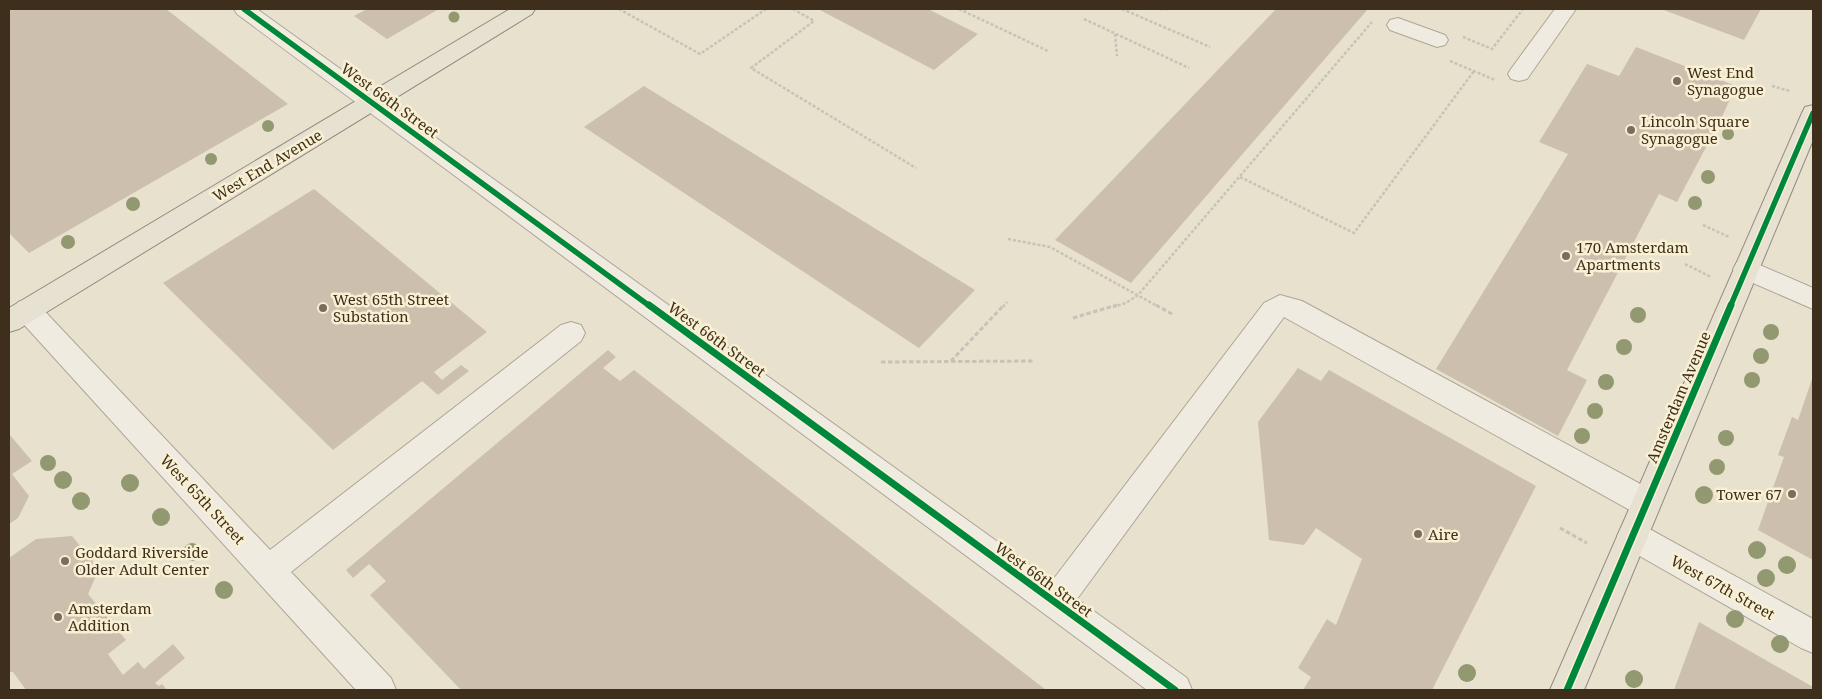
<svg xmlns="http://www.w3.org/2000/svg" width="1822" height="699" font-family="'Noto Serif',serif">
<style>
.building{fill:#ccbfae}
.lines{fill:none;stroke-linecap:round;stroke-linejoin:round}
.minor-casing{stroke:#ada697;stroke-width:2}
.major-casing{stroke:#938b7e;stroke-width:2}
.path-far1{stroke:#c8c2b7;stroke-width:2.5;stroke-dasharray:3 2;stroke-linecap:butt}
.path{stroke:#c8c2b7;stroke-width:3;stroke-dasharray:4.5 2.5;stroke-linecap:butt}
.minor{fill:#efebe0;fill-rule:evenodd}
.major{fill:#e7e1d1;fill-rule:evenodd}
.cycleway-far1-casing{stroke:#f9f0d3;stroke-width:8}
.cycleway-casing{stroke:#f9f0d3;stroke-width:10}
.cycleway-far1{stroke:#00873e;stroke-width:5.5}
.cycleway{stroke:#00873e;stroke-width:7}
.tree{fill:#92986f}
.poi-dot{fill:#7a6d5b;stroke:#f9f0d3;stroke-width:2}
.labels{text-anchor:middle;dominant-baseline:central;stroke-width:5;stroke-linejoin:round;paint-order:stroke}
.poi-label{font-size:15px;fill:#3e2f1d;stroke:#f9f0d3;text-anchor:start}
.street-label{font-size:15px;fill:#3e2f1d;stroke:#f9f0d3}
</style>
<rect width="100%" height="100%" fill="#e8e1ce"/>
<path class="building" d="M9 9H166L288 104 29 253 9 233Z
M367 9H439L387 39 354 16Z
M818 9H928L978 34 934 70Z
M1276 9H1368L1131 283 1055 240Z
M1661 9H1761L1744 40Z
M1636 47 1736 86 1722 117 1677 202 1659 194 1567 370 1587 380 1558 436 1436 369 1568 154 1539 142 1587 64 1619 76Z
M644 86 975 290 919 348 584 127Z
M314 189 487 332 434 372 442 380 461 365 469 371 438 395 422 381 333 450 163 283Z
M608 350 616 357 603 368 620 381 634 370 1046 690H461L370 595 386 581 369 564 353 578 346 570Z
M1298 368 1321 381 1329 370 1536 486 1432 690H1303L1311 677 1298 668 1327 619 1336 625 1362 559 1316 528 1304 545 1269 540 1258 422Z
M1813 376V560L1758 530 1784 457 1778 455 1792 417 1798 420Z
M9 434 32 461 12 474 29 496 18 518 9 524Z
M72 536 99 569 88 594 126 640 108 654 123 675 138 662 144 669 173 644 185 658 155 683 159 686 162 684 167 690H26L13 672H9V558L36 539Z
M1699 622 1813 687V690H1674Z"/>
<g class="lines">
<g class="minor-casing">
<path id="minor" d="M234 9H257L1052 581 1264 303 1280 295 1302 301 1657 493 1661 503 1657 513 1646 517 1635 513 1284 317 1077 599 1187 678 1192 690H1147L237 14Z
M1555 9H1576L1527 79 1519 81 1511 79 1508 74 1511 69Z
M1398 18 1445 35 1448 40 1445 45 1437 47 1390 30 1387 25 1390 20Z
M1746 259 1813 288V309L1737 276 1733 269 1737 262Z
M27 299 36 302 270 550 561 325 571 322 581 325 585 333 581 341 291 572 391 678 396 690H356L18 318 14 310 18 302Z
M1633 522 1644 526 1813 619V653L1801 648 1622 546 1617 536 1622 526Z"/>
</g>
<g class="major-casing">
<path id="major" d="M510 9H535L532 14 19 329 9 332V308Z
M1813 105V140L1584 690H1550L1802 113 1805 107Z"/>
</g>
<path class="path-far1" d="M619 9 700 54 766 9
M793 9 814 21 751 68 916 168
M959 9 1048 51
M1122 9 1210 47
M1160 9H1168
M1084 19 1189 68
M1115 34 1117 56
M1463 37 1492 49 1523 9
M1450 61 1495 80
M1772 86 1790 91
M1240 177 1354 233 1474 71
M1703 225 1729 237
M1008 239 1050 247 1159 307
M1685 264 1711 277
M1003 307 1007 302
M1113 307 1126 303 1138 295 1372 22"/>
<path class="path" d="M1156 305 1172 314
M1073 318 1117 305
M951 361 1004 305
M881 362 1035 361
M1560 528 1587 543"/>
<use href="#minor" class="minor"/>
<use href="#major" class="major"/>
<g class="cycleway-far1-casing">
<path id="cycleway-far1" d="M244 9 651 307
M1730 307 1813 113"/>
</g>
<g class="cycleway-casing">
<path id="cycleway" d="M649 305 1175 690
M1567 690 1731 305"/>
</g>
<use href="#cycleway-far1" class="cycleway-far1"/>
<use href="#cycleway" class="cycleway"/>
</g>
<g class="tree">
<circle cx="454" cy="17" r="5.5"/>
<circle cx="268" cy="126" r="6"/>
<circle cx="1728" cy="134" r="6"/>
<circle cx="211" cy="159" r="6"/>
<circle cx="1708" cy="177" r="7"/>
<circle cx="1695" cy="203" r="7"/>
<circle cx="133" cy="204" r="7"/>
<circle cx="68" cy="242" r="7"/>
<circle cx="1638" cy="315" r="8"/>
<circle cx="1771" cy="332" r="8"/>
<circle cx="1624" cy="347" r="8"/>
<circle cx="1761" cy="356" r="8"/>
<circle cx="1752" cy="380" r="8"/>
<circle cx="1606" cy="382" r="8"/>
<circle cx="1595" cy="411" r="8"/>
<circle cx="1582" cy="436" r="8"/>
<circle cx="1726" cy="438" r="8"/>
<circle cx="48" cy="463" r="8"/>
<circle cx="1717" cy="467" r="8"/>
<circle cx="63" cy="480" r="9"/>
<circle cx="130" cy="483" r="9"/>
<circle cx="1704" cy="495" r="9"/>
<circle cx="81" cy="501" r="9"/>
<circle cx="161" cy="517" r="9"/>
<circle cx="1757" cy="550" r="9"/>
<circle cx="192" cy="552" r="9"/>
<circle cx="1787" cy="565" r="9"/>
<circle cx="1766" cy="578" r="9"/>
<circle cx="224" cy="590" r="9"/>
<circle cx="1735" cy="619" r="9"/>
<circle cx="1780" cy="644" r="9"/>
<circle cx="1467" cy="673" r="9"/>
<circle cx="1634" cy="679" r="9"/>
</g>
<g class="poi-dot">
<circle cx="1677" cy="81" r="5"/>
<circle cx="1631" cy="130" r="5"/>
<circle cx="1566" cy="256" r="5"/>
<circle cx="323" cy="308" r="5"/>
<circle cx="1792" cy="494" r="5"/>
<circle cx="1418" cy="534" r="5"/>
<circle cx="65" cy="561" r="5"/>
<circle cx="58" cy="617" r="5"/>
</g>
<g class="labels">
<g class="poi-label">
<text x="1687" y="72">West End<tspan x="1687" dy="17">Synagogue</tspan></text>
<text x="1641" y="121">Lincoln Square<tspan x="1641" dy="17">Synagogue</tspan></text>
<text x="1576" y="247">170 Amsterdam<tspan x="1576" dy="17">Apartments</tspan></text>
<text x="333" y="299">West 65th Street<tspan x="333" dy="17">Substation</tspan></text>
<text x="1782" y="494" text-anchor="end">Tower 67</text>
<text x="1428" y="534">Aire</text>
<text x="75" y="552">Goddard Riverside<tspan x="75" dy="17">Older Adult Center</tspan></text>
<text x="68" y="608">Amsterdam<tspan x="68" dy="17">Addition</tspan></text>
</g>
<g class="street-label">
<text transform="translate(390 100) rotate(36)">West 66th Street</text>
<text transform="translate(267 165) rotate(-31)">West End Avenue</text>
<text transform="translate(717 339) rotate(36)">West 66th Street</text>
<text transform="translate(1678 397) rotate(-67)">Amsterdam Avenue</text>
<text transform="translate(203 499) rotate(47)">West 65th Street</text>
<text transform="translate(1044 579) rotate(36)">West 66th Street</text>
<text transform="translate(1723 587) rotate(29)">West 67th Street</text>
</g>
</g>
<rect width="1822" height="699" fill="none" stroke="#3e2f1d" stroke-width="20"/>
</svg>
